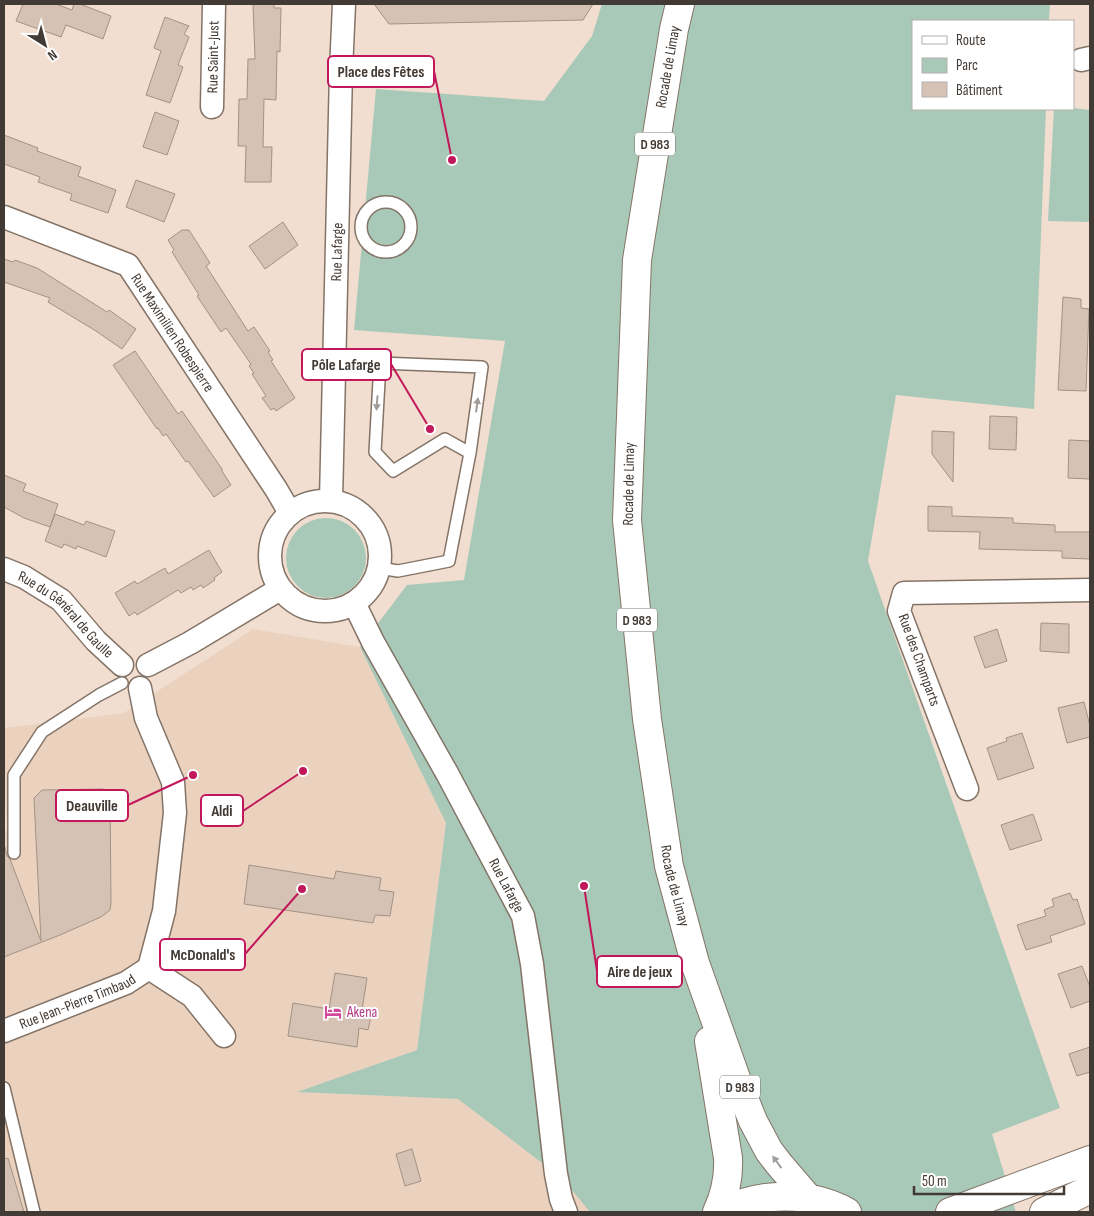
<svg xmlns="http://www.w3.org/2000/svg" width="1094" height="1216" font-family="'Sofia Sans Condensed',sans-serif">
<style>
.built{fill:#ebd2bf}
.green{fill:#a8c9b7}
.building{fill:#d5c2b4;stroke:#a39284}
.lines{fill:none;stroke-linecap:round;stroke-linejoin:round}
.lane-casing{stroke:#847467;stroke-width:14}
.street-casing{stroke:#847467;stroke-width:25}
.secondary-casing{stroke:#847467;stroke-width:30}
.primary-casing{stroke:#847467;stroke-width:30}
.lane{stroke:#fff;stroke-width:11}
.street{stroke:#fff;stroke-width:22}
.secondary{stroke:#fff;stroke-width:28}
.primary{stroke:#fff;stroke-width:28}
.oneway{fill:#a09c9a}
.labels{text-anchor:middle;dominant-baseline:central;stroke-width:4;stroke-linejoin:round;paint-order:stroke}
.shield{fill:#fff;stroke:#7b7571;stroke-width:1}
.shield-label{font-size:14px;font-weight:bold;fill:#423a34}
.street-label{font-size:15px;fill:#423a34;stroke:#fff}
.hotel-label{font-size:15px;fill:#b23c85;stroke:#fff;text-anchor:start}
.leader{fill:none;stroke:#c2185b;stroke-width:2}
.callout-dot{fill:#c2185b;stroke:#fff;stroke-width:2}
.callout{fill:#fff;stroke:#c2185b;stroke-width:2}
.callout-label{font-size:16px;text-anchor:middle;font-weight:bold;fill:#423a34}
</style>
<rect width="100%" height="100%" fill="#f1ded0"/>
<path class="built" d="M253 629 360 647 446 823 417 1050 299 1092 458 1099 607 1212H4V831L7 830 4 783V728L124 713Z"/>
<path class="green" d="M602 4H1050L1049 21H913V109H1046L1034 409 896 395 868 561 1060 1108 992 1134 1016 1212H590L571 1189V1185L458 1099 297 1092 417 1050 446 823 360 647 407 585 464 580 505 341 354 330 376 89 544 101 592 36Z
M1073 108 1090 110V222L1048 221 1054 109Z
M286 558a40 40 0 1 1 80 0a40 40 0 1 1-80 0Z"/>
<path class="building" d="M23 4H56L72 10 74 4H80L111 16 103 39 66 25 61 37 16 21Z
M253 4H274V8H281L280 52 277 51 276 100 264 99 263 147H272L271 182H245L246 146H238L239 99H247L248 59H255Z
M374 4H593L583 20 389 24Z
M165 17 189 26 184 34 189 37 178 65 183 67 170 103 146 95 161 51 154 48Z
M155 112 179 121 167 155 143 147Z
M4 135 38 148 37 151 81 167 78 176 116 190 108 213 70 200 72 194 38 182 40 177 4 164Z
M136 180 175 194 164 222 126 207Z
M283 222 298 245 265 269 249 246Z
M182 230H189L210 263 206 266 248 331 254 327 270 351 268 352 273 360 271 361 295 398 276 411 274 408 271 410 262 398 266 396 252 374 254 373 249 366 251 364 226 328 221 332 197 296 199 295 172 252 174 250 168 240Z
M4 259 13 262 15 260 37 268 107 312 109 310 136 329 122 349 96 331 48 302 50 298 4 282Z
M1063 297 1081 299V308L1089 309 1086 391 1058 390Z
M135 351 178 414 182 411 222 469V471L231 485 214 497 188 461 186 462 166 434 163 436 158 428 157 429 113 365Z
M990 416 1017 417 1016 450 989 449Z
M932 431 954 432 953 482 932 454Z
M1069 440 1090 441V479L1068 478Z
M4 475 26 484 23 491 58 504 50 527 24 518 4 507Z
M928 506 952 507V516L1013 518V523L1055 525V532H1090V559L1062 558V551L979 549 980 532 928 531Z
M55 514 84 525 86 521 115 531 106 557 77 546 76 549 64 544 62 548 45 541Z
M209 550 222 572 214 578 215 580 203 588 201 585 193 590 191 587 181 593 178 590 137 615 135 612 129 616 115 593 135 581 137 584 165 568 168 574Z
M1041 623 1069 624V653L1040 651Z
M997 629 1007 661 985 668 974 637Z
M1084 702 1090 726V737L1067 743 1058 708Z
M1022 733 1034 768 998 780 987 748 1007 741 1006 738Z
M103 789 110 794 111 902 110 910 101 917 60 935 4 957V848L5 847 7 856 10 859 41 941 34 798 42 790Z
M1033 814 1042 840 1010 850 1001 825Z
M249 865 334 879 336 871 381 878 379 890 394 892 390 916 375 915 373 923 244 904Z
M1070 893 1073 900 1077 899 1085 924 1050 936 1052 942 1026 950 1017 925 1046 916 1044 910 1054 906 1052 899Z
M1082 966 1090 987V1001L1071 1008 1058 974Z
M335 973 367 978 362 1010 372 1012 368 1030 359 1028 357 1047 288 1036 293 1003 329 1009Z
M1090 1047V1072L1077 1076 1069 1054Z
M412 1149 421 1181 405 1186 396 1154Z
M8 1158 24 1212H4V1159Z"/>
<g class="lines">
<g class="lane-casing">
<path id="lane" d="M361 227a25 25 0 1 1 50 0a25 25 0 1 1-50 0Z
M379 568 398 571 449 561 470 453 482 367 380 363 375 452 393 471 445 439 470 453
M14 853V775L42 732 99 695 122 683
M4 1088 34 1212"/>
</g>
<g class="street-casing">
<g id="street">
<path d="M1081 60 1090 58"/>
<path id="s1" d="M212 107 214 4"/>
<path id="s2" d="M4 217 128 265 276 489 290 513"/>
<circle cx="325" cy="556" r="55"/>
<path id="s3" d="M331 501 341 71 344 4"/>
<path id="s4" d="M4 569 24 577 61 600 96 641 122 665"/>
<path id="s5" d="M354 603 373 642 448 775 523 916 532 964 556 1174 561 1199 566 1212"/>
<path d="M148 665 190 643 280 589"/>
<path d="M967 789 899 611 904 593 1090 590"/>
<path d="M149 968 192 996 224 1036"/>
<path id="s6" d="M4 1031 126 983 149 968 164 911 175 813 173 782 146 718 140 688"/>
</g>
</g>
<g class="secondary-casing">
<path id="secondary" d="M950 1212 1090 1160
M1044 1212 1090 1189"/>
</g>
<g class="primary-casing">
<g id="primary">
<path id="s7" d="M680 4 674 29 637 260 627 520 647 719 669 866 695 963 737 1081 753 1121 769 1151 779 1164 809 1199"/>
<path d="M709 1041 728 1158C729 1177 725 1195 717 1212"/>
<path d="M721 1212C760 1192 808 1191 847 1212"/>
</g>
</g>
<use href="#lane" class="lane"/>
<use href="#street" class="street"/>
<use href="#secondary" class="secondary"/>
<use href="#primary" class="primary"/>
</g>
<defs><path id="oneway-solid" d="M-6-.8H1V-3.2L6.5 0L1 3.2V.8H-6Z" transform="scale(1.25)"/></defs>
<g class="oneway">
<use href="#oneway-solid" transform="translate(377 403) rotate(94)"/>
<use href="#oneway-solid" transform="translate(477 405) rotate(-82)"/>
<use href="#oneway-solid" transform="translate(777 1162) rotate(-126)"/>
</g>
<defs>
<g id="hotel-bare" transform="scale(1.35)"><path d="M-6-4.5h1.5V1H6V5H4.5V3h-9V5H-6ZM-4 0a1.8 1.8 0 1 1 3.6 0ZM.5 0V-2.5h3Q6-2.5 6 0Z" fill="#d1479c" stroke="#fff" stroke-width="2.5" paint-order="stroke"/></g>
</defs>
<g fill-rule="evenodd">
<use href="#hotel-bare" x="333" y="1012"/>
</g>
<g class="labels">
<g class="shield">
<rect x="635" y="132.5" width="40" height="23" rx="4"/>
<rect x="617" y="608.5" width="40" height="23" rx="4"/>
<rect x="720" y="1075.5" width="40" height="23" rx="4"/>
</g>
<g class="shield-label">
<text x="655" y="144">D 983</text>
<text x="637" y="620">D 983</text>
<text x="740" y="1087">D 983</text>
</g>
<g class="street-label">
<text stroke="none"><textPath href="#s1" startOffset="50">Rue Saint-Just</textPath></text>
<text transform="translate(668 67) rotate(-80)">Rocade de Limay</text>
<text stroke="none"><textPath href="#s3" startOffset="249">Rue Lafarge</textPath></text>
<text stroke="none"><textPath href="#s2" startOffset="214">Rue Maximilien Robespierre</textPath></text>
<text transform="translate(629 484) rotate(-89)">Rocade de Limay</text>
<text stroke="none"><textPath href="#s4" startOffset="78">Rue du Général de Gaulle</textPath></text>
<text transform="translate(919 660) rotate(70)">Rue des Champarts</text>
<text stroke="none"><textPath href="#s5" startOffset="321">Rue Lafarge</textPath></text>
<text stroke="none"><textPath href="#s7" startOffset="889">Rocade de Limay</textPath></text>
<text stroke="none"><textPath href="#s6" startOffset="79">Rue Jean-Pierre Timbaud</textPath></text>
</g>
<g class="hotel-label">
<text x="347" y="1012">Akena</text>
</g>
</g>
<path class="leader" d="M452 160L434 71M430 429L391 364M193 775L128 805M303 771L243 811M302 889L245 954M584 886L597 971"/>
<g class="callout-dot">
<circle cx="452" cy="160" r="5"/>
<circle cx="430" cy="429" r="5"/>
<circle cx="193" cy="775" r="5"/>
<circle cx="303" cy="771" r="5"/>
<circle cx="302" cy="889" r="5"/>
<circle cx="584" cy="886" r="5"/>
</g>
<g class="callout">
<rect x="328" y="56" width="106" height="31" rx="5"/>
<rect x="302" y="349" width="89" height="31" rx="5"/>
<rect x="56" y="790" width="72" height="31" rx="5"/>
<rect x="201" y="795" width="42" height="31" rx="5"/>
<rect x="160" y="939" width="85" height="31" rx="5"/>
<rect x="597" y="956" width="85" height="31" rx="5"/>
</g>
<g class="callout-label">
<text x="381" y="77">Place des Fêtes</text>
<text x="346" y="370">Pôle Lafarge</text>
<text x="92" y="811">Deauville</text>
<text x="222" y="816">Aldi</text>
<text x="203" y="960">McDonald's</text>
<text x="640" y="977">Aire de jeux</text>
</g>
<rect width="1094" height="1216" fill="none" stroke="#423a34" stroke-width="10"/>
<rect x="912" y="20" width="162" height="90" fill="#ffffff" stroke="#b3b0ae"/>
<rect x="922" y="36" width="25" height="8" fill="#ffffff" stroke="#b3b0ae"/>
<text x="956" y="45" font-size="15" fill="#423a34">Route</text>
<rect x="922" y="58" width="25" height="15" fill="#a8c9b7" stroke="#b3b0ae"/>
<text x="956" y="70" font-size="15" fill="#423a34">Parc</text>
<rect x="922" y="82" width="25" height="15" fill="#d5c2b4" stroke="#b3b0ae"/>
<text x="956" y="95" font-size="15" fill="#423a34">Bâtiment</text>
<g transform="translate(45 45) rotate(144)" stroke="#ffffff" stroke-width="4" paint-order="stroke">
<path d="M0-4L9 19L0 12L-9 19Z" fill="#423a34"/>
<text y="-8" font-size="14" font-weight="bold" text-anchor="middle" fill="#423a34">N</text>
</g>
<path d="M914 1186v8h150v-8" fill="none" stroke="#423a34" stroke-width="2.5"/>
<text x="922" y="1186" font-size="15" fill="#423a34" stroke="#ffffff" stroke-width="4" paint-order="stroke">50 m</text>
</svg>
